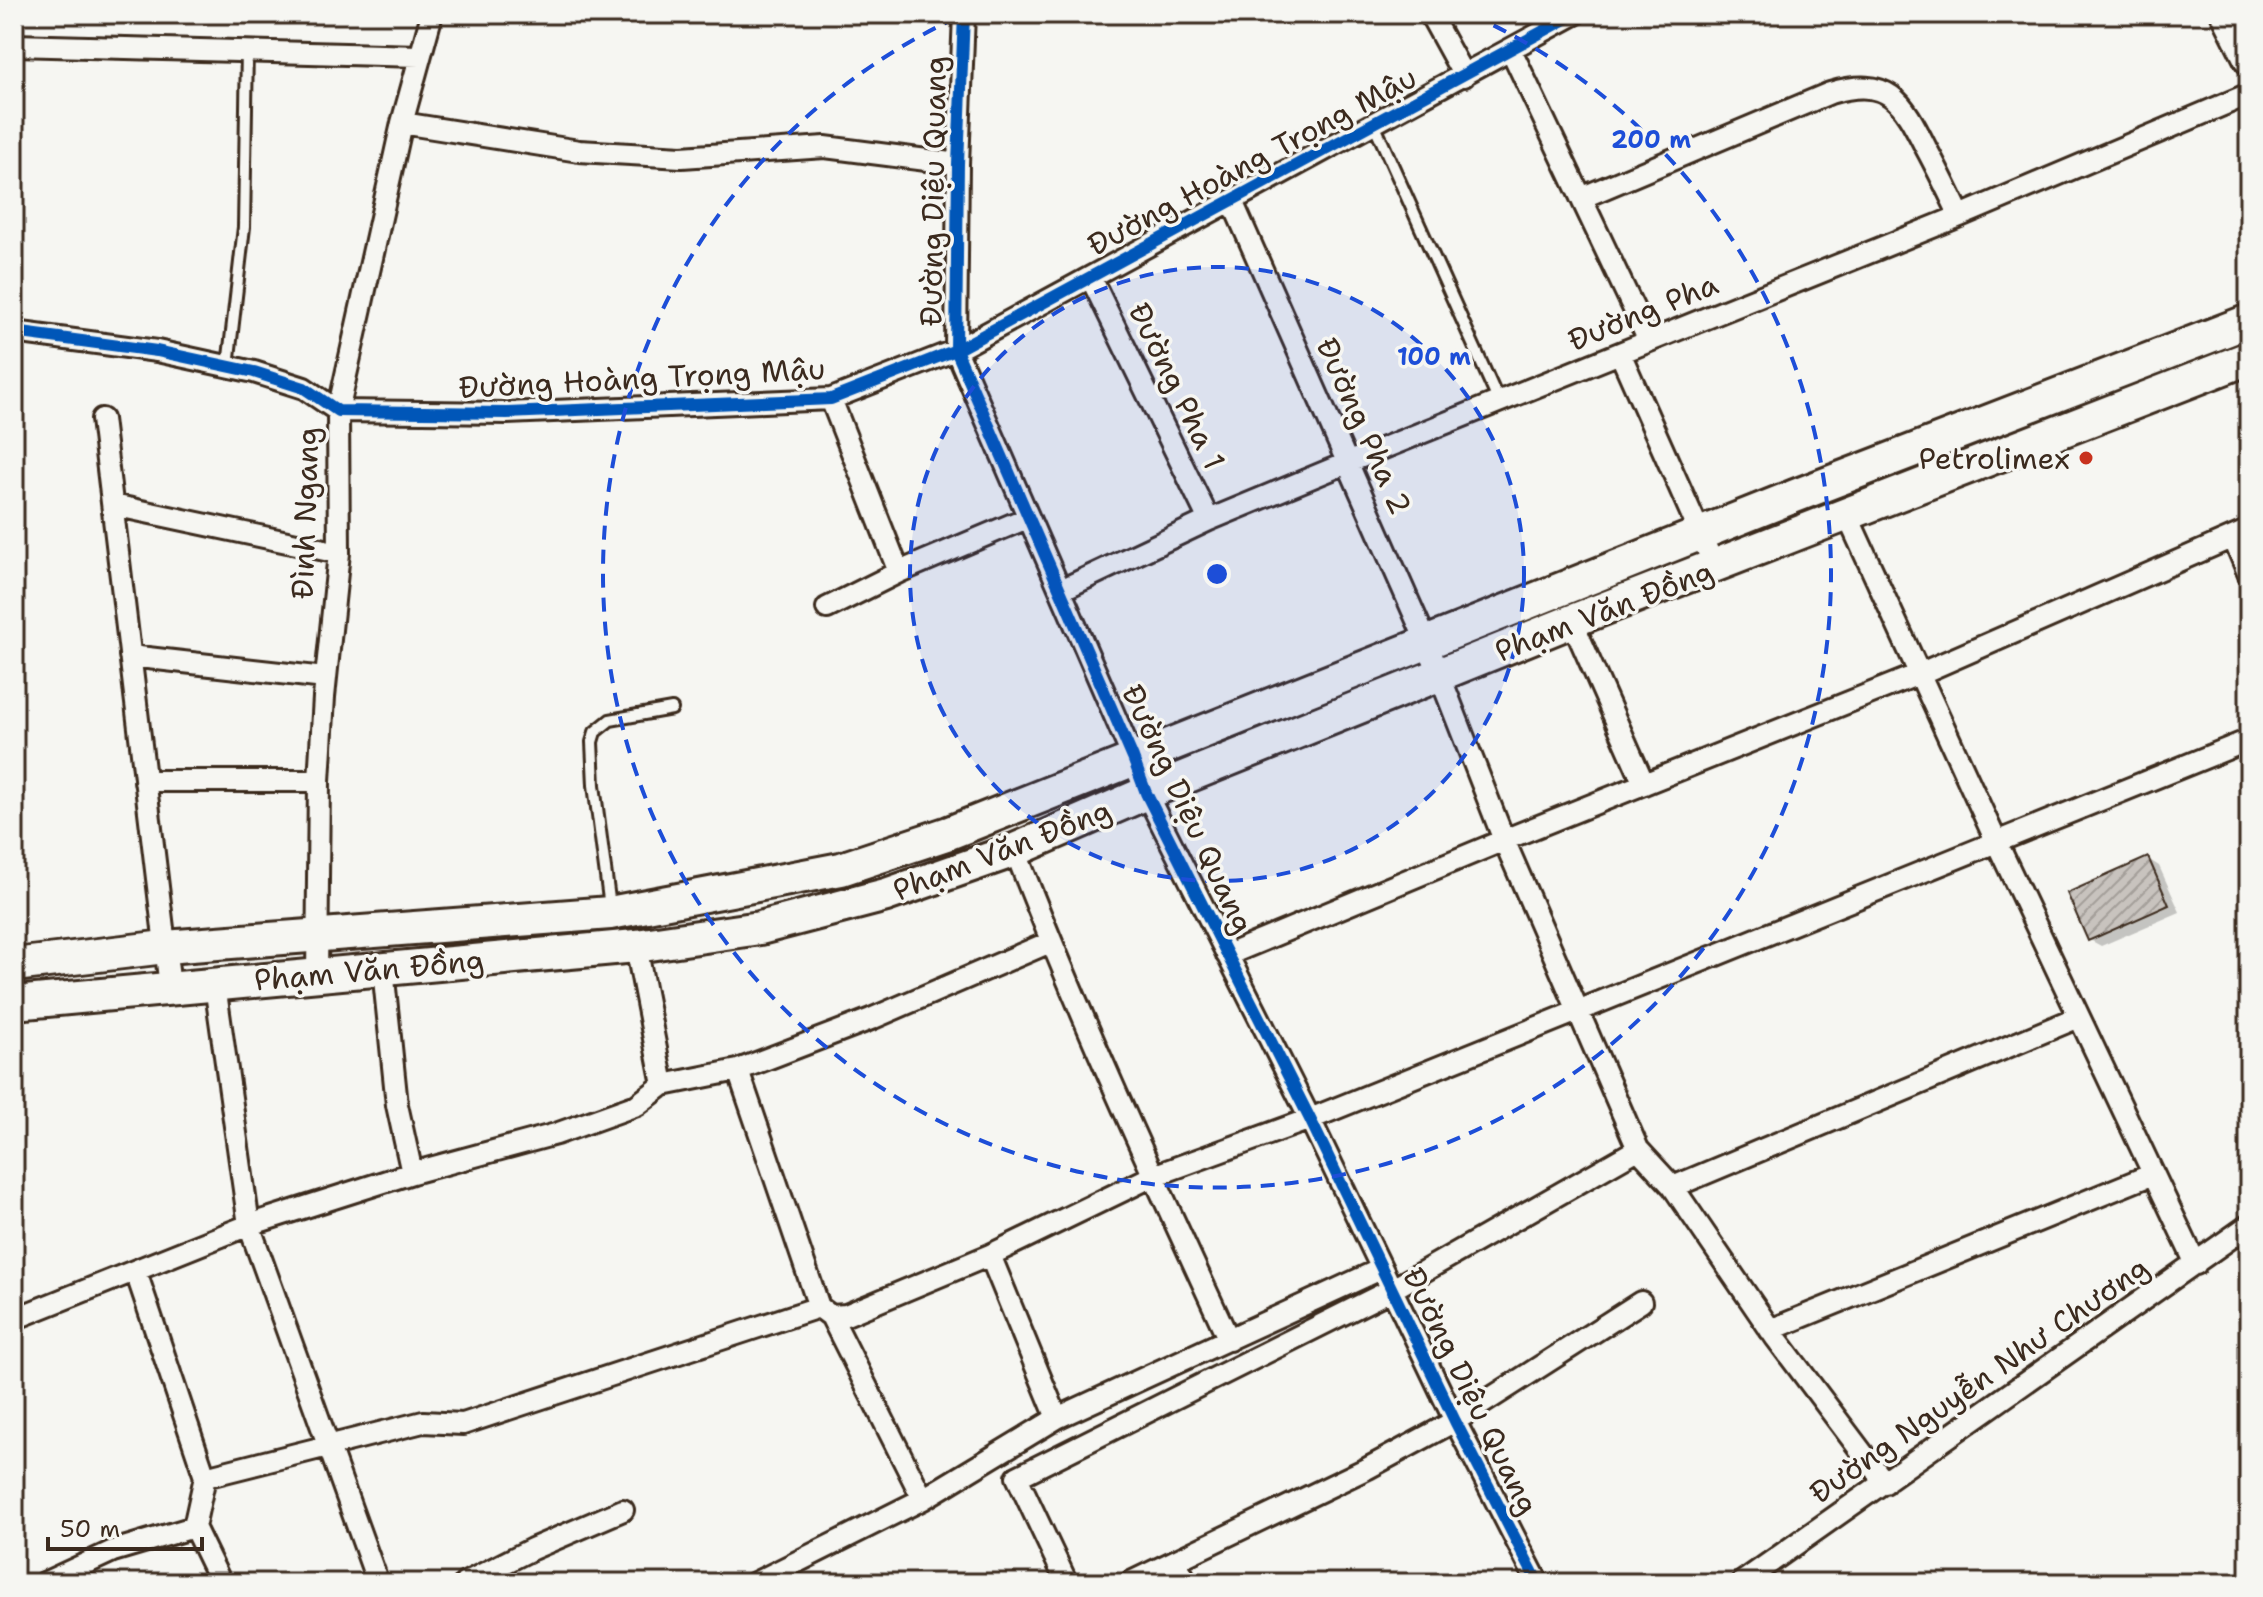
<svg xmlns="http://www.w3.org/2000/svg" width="2263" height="1597" font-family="'Shantell Sans',sans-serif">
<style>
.shadow{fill:#0003}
.building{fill:url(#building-hatch);stroke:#3b2a1e;stroke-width:2}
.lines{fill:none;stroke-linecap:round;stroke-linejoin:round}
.lane-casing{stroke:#3b2a1e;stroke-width:16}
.street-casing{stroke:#3b2a1e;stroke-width:26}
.secondary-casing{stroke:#3b2a1e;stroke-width:34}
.primary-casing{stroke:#3b2a1e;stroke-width:38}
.lane{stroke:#f6f6f2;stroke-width:10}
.street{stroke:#f6f6f2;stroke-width:20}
.secondary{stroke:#f6f6f2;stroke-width:28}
.primary{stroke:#f6f6f2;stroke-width:32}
.cycleway-casing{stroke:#f6f6f2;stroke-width:17}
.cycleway{stroke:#0057b8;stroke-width:12}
.ring{fill:none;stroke:#1d4ed8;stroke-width:4;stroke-dasharray:14 10}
.poi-dot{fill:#c8321e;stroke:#f6f6f2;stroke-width:3}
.labels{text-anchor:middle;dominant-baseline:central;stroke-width:7;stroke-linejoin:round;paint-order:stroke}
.street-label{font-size:30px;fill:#3b2a1e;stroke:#f6f6f2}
.poi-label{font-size:30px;fill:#3b2a1e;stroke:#f6f6f2;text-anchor:end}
.centre{fill:#1d4ed8;stroke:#f6f6f2;stroke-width:4}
.ring-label{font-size:24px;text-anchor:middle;font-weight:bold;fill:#1d4ed8;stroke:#f6f6f2;stroke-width:7;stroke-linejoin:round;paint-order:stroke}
</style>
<defs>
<pattern id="building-hatch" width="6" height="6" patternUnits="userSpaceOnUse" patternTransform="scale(2)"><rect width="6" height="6" fill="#c8c3be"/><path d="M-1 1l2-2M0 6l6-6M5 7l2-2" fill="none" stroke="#a49f9a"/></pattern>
</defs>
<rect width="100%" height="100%" fill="#f6f6f2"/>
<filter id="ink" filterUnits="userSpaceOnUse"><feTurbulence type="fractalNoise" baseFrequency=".0125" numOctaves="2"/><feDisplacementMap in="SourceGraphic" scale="16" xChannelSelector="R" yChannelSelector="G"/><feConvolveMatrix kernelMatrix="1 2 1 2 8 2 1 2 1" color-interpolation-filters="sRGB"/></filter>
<g filter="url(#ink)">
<path class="shadow" d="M2148 859 2159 866 2180 912 2101 946 2090 940Z"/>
<path class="building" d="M2148 857 2169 905 2088 941 2067 893Z"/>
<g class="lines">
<g class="lane-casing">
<path id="lane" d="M1374 124 1499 402
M228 366 244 227 247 49
M610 907 594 785 592 742 595 732 610 720 672 709"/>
</g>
<g class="street-casing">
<path id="street" d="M964 14 958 164 956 350 1133 758 1146 793 1310 1119 1455 1421 1538 1583
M1430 14 1464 76
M14 45 419 56
M1511 50 1649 341
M402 123 579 151 682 157 825 147 958 164
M1581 198 1830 93C1889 76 1902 100 1926 148 1938 170 1949 193 1960 216
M1232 201 1427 643 1504 840 1638 1149 1673 1187 1776 1338 1885 1483
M1091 278 1209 520
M14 332 157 351 254 372 304 388 338 411 507 413 831 399 956 350 1575 14
M1620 353 1715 567
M831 399 899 572
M102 419 170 987
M113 505 339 553
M1847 515 1996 841 2196 1264
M2233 537 2249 575
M1061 590 1209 520 1349 462 1960 216 2249 94
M827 608 899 572 1027 518
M1572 621 1644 784
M130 656 325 678
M145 781H319
M1015 850C1079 1016 1154 1178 1229 1340
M636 946 663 1085
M1227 955 1504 840 1919 674 2249 530
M383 969 397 1105 412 1173
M317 977 319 781 324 697 339 553 338 411 402 123 432 14
M215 985 249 1225 378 1583
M738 1070 819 1307
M1673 1187 2079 1017
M990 1255 1057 1418
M136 1272 205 1477 194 1527 221 1583
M831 1316 846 1315 990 1255 1153 1176 1310 1119 2249 740
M14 1319 249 1225 412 1173 556 1134 637 1105 663 1085 738 1070 871 1019 1050 942
M1770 1330 2153 1174
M205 1477 423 1422 463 1424 819 1307 831 1316 923 1499
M1175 1561 1187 1583
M44 1583 113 1551 194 1527
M465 1583 532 1549 623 1510
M755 1583 923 1499 1057 1418 1381 1269
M1067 1583 1017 1477 1391 1290 1638 1149
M1129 1583 1368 1468 1455 1421 1641 1302
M1741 1583 2249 1225"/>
</g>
<g class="secondary-casing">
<path id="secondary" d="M2226 14 2249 60"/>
</g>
<g class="primary-casing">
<path id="primary" d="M14 965 165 947 610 913 841 869 949 833 1795 496 2249 321
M14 1003 636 946 760 928 886 895 1015 850 1146 793 1572 621 2249 358"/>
</g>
<use href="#lane" class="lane"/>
<use href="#street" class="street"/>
<use href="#secondary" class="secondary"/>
<use href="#primary" class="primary"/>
<g class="cycleway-casing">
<path id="cycleway" d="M964 14 958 164 956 350 1133 758 1146 793 1310 1119 1455 1421 1538 1583
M14 332 157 351 254 372 304 388 338 411 507 413 831 399 956 350 1575 14"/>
</g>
<use href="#cycleway" class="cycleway"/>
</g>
</g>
<circle cx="1217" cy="574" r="307" fill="#1d4ed8" fill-opacity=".12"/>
<g class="ring">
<circle cx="1217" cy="574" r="307"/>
<path d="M1472 15A614 614 0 1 1 962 15"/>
</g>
<circle class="poi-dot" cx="2086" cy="458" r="8"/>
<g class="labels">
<g class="street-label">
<text transform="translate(1252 161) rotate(-28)">Đường Hoàng Trọng Mậu</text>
<text transform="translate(933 191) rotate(-89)">Đường Diệu Quang</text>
<text transform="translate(1643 312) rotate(-22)">Đường Pha</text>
<text transform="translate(642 378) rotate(-3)">Đường Hoàng Trọng Mậu</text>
<text transform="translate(1177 386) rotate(64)">Đường Pha 1</text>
<text transform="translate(1364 426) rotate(66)">Đường Pha 2</text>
<text transform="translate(305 513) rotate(-88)">Đình Ngang</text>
<text transform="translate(1604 611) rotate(-21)">Phạm Văn Đồng</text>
<text transform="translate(1188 809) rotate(65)">Đường Diệu Quang</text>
<text transform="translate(1002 850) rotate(-21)">Phạm Văn Đồng</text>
<text transform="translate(369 970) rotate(-5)">Phạm Văn Đồng</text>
<text transform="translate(1979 1380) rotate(-35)">Đường Nguyễn Như Chương</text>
<text transform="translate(1471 1391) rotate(64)">Đường Diệu Quang</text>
</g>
<g class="poi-label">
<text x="2070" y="458">Petrolimex</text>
</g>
</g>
<circle cx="1217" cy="574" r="12" class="centre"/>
<g class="ring-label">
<text x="1651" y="148">200 m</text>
<text x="1434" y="365">100 m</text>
</g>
<rect width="2263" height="1597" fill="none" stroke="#f6f6f2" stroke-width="48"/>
<rect x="24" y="24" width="2215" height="1549" fill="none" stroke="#3b2a1e" stroke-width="3" filter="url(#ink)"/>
<path d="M48 1537v12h154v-12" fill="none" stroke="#3b2a1e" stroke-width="4"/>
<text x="60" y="1537" font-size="24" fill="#3b2a1e" stroke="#f6f6f2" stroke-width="6" paint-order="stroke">50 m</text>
</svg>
